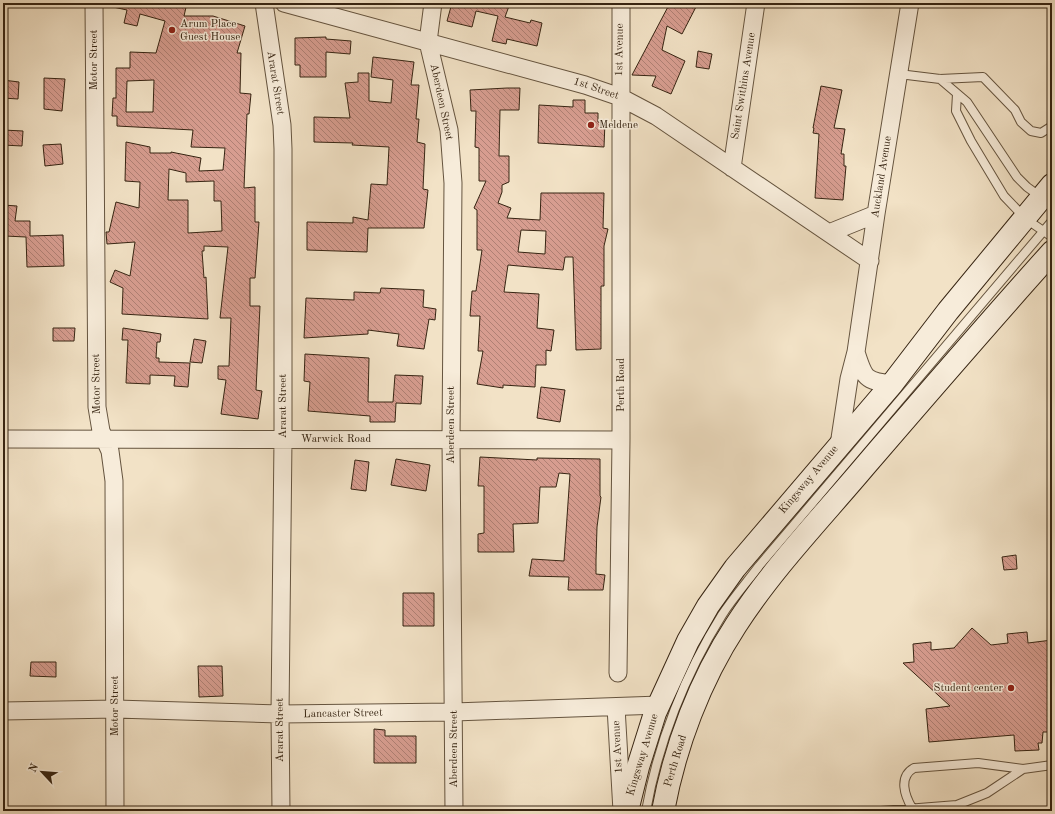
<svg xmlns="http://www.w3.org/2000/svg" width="1055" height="814" font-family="'Old Standard TT',serif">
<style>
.building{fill:url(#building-back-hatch);stroke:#362412;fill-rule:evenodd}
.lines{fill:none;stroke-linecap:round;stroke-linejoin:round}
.lane-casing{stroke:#65543f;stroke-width:10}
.street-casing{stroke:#65543f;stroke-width:19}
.secondary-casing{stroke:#362412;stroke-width:24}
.lane{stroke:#f7ecda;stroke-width:8}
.street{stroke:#f7ecda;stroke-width:17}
.secondary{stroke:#f7ecda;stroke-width:22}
.poi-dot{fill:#8f2418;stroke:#f7ecda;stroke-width:1.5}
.labels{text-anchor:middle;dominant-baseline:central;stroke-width:3;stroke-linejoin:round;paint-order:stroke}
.poi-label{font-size:11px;fill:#362412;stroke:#f7ecda;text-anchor:start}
.street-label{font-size:11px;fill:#362412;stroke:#f7ecda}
</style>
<defs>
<pattern id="building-back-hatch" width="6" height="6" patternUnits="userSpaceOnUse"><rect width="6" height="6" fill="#d79d90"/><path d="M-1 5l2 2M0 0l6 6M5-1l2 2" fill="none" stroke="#af8074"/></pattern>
</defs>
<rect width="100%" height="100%" fill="#f2e2c6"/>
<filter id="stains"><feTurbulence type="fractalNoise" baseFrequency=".005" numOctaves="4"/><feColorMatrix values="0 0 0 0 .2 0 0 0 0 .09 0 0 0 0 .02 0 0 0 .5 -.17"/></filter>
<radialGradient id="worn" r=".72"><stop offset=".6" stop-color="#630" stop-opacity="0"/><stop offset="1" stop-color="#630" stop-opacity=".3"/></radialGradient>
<path class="building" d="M114 3H187L184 16H213L245 26 237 53H241L240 93 251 94 249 114H247L244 188 255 187V222H259L255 278H250V306H260L256 390 262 391 258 419 221 414 226 380 218 379V366H229L231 318H220L228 247 204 246V251H202L204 278 206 277 208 319 122 314 123 288 110 282 115 270 130 276 135 242 107 244 106 232H109L116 202 139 208 140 182 125 181 126 142 150 147V153H171V152L201 158 199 171 223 170 225 148 191 147 193 130 117 126V116H112L113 98H116V68H130V52L156 53 165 21 140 14 137 26 124 23 127 10 113 7ZM154 80 153 112H126L127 81ZM169 169 186 173V182L214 181V201H221L222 231 188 233V200H168Z
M452 3H502L509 6 505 17 530 23 531 20 542 23 537 46 507 39 506 44 492 41 498 16 476 11 472 27 447 21Z
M670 3H698L682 34 667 26 662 50 685 61 671 94 652 86 656 76 632 75Z
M326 37V39L351 41 350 54 326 52V77H300V65H295V38Z
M698 51 712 54 709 69 696 67Z
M373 57 414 62 411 85H419L416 119H419L417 142 425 144 423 189 428 190 424 228H368L367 252 307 250V222L353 223V217L368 220 371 184 387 185 389 147 352 145 353 143 314 142V117L350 118 345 83 358 82V73H369V101L391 103 393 80 371 77Z
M44 78 65 79 62 111 44 109Z
M3 80 19 82 18 99 3 98Z
M821 86 842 90 834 128 845 129 841 154H844V166H846L843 200 815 198 819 134 813 133 814 128H813Z
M507 88H520L519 110H500L499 156H509V182L502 185V192L498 203 511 208 507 218 540 220 541 193H604L603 228 608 229 604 246V286H601V349L576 350 573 257H565L563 270 508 265 504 292 539 294 537 328 554 330 551 351 546 350V365H536L535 387 503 385V388L477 384 483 351H478L480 316H470L472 291H476L482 250H477V210L474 208 486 181H479V148L475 147 476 111H471L470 90ZM521 230 546 231 545 254 518 252Z
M573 100H585V113H598V122H605L604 147 538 143 539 105 573 107Z
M3 130 23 131 22 146 3 145Z
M61 144 63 164 45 166 43 145Z
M3 205 17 206 15 221H30V236L63 235 64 266 27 267 26 237 5 236V228H3Z
M381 288 424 290 423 307 436 309 435 320 429 319 424 349 397 346 399 334 368 330V334L304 338 306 298 354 300V292L380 293Z
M53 328H75L74 341H53Z
M123 328 161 334 160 342H157L156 358H159V362L190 363 188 387 174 386 175 376 150 375V384L126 383 128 340H122Z
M194 339 206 341 202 363 190 362Z
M305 354 369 358 368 402H393L395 375 423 376 421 404 396 403 395 422H370V416L308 411 310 382 304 381Z
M541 387 565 390 560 422 537 418Z
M480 457 537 460V458L600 459V496L601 497 597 527 596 560V574L605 575 603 590H568L569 577 529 576 532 559 564 561 570 474 559 473 556 487H540L538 523 513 524 514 552H478V534L484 533V486H478Z
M396 459 430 465 426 491 391 485Z
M355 460 369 462 366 491 351 489Z
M1016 555 1017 569 1004 570 1002 557Z
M403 593H434V626H403Z
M972 628 991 645 1008 643 1007 634 1027 632 1028 643 1052 640V732H1043L1042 743H1038L1039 750 1015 751 1014 735 929 742 926 709 950 706 903 663 914 662 913 644 931 642V650L954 648Z
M31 662H56V677L30 676Z
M198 666H222L223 696 199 697Z
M374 729 385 730V736H416V763H374Z"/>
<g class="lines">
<g class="lane-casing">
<path id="lane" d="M899 74 940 79 983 77 1015 110 1021 122 1031 131 1041 133 1052 126
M940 79 967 102 1017 177 1027 187 1052 205
M957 94 956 111 971 141 1004 196 1026 219 1052 237
M912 808C905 796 898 777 914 768L978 763 1023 769
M646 811C658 743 685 674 722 615 733 598 747 582 759 566L1052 221
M881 811 957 805 987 793 1023 769 1052 765"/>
</g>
<g class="street-casing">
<path id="street" d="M94 3 97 407 101 431 110 451 114 481 115 811
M264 3 282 125 283 149V439L280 714 281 811
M284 3 585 85 620 97 656 116 870 261
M433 3 428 42 449 130 453 183 451 439 454 811
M732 168 756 3
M829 233 876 214
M856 352C864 378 865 381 892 384
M3 439 621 440
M839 445 849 379 856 352 876 214 910 3
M618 673 621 440V3
M616 707 622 811
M3 711 116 709 280 714 454 712 660 705"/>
</g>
<g class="secondary-casing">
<path id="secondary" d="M627 811 638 767 655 713 688 641 708 606 735 568 892 384 948 311 1052 185
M663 811C675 746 700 680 736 625 772 569 822 517 865 466 927 394 989 322 1052 252"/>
</g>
<use href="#lane" class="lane"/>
<use href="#street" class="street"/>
<use href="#secondary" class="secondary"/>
</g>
<g class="poi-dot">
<circle cx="172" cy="30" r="4"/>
<circle cx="591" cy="125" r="4"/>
<circle cx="1011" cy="688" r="4"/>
</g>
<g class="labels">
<g class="poi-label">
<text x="180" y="24">Arum Place<tspan x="180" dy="13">Guest House</tspan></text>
<text x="599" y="125">Meldene</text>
<text x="1003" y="688" text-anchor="end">Student center</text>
</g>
<g class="street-label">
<text transform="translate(620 50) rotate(-89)">1st Avenue</text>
<text transform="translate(94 60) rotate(-90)">Motor Street</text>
<text transform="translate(275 83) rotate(81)">Ararat Street</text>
<text transform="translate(744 86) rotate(-81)">Saint Swithins Avenue</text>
<text transform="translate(596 89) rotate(19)">1st Street</text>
<text transform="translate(441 102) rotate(78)">Aberdeen Street</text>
<text transform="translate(882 177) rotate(-81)">Auckland Avenue</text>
<text transform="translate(97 384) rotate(-91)">Motor Street</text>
<text transform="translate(621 385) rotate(-90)">Perth Road</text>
<text transform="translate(283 406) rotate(-90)">Ararat Street</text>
<text transform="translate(451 425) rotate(-90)">Aberdeen Street</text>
<text x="336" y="439">Warwick Road</text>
<text transform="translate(809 480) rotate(-50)">Kingsway Avenue</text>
<text transform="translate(115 706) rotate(-90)">Motor Street</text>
<text transform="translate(343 714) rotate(-1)">Lancaster Street</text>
<text transform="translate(280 730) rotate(-90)">Ararat Street</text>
<text transform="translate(618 747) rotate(-93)">1st Avenue</text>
<text transform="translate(454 749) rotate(-90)">Aberdeen Street</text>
<text transform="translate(643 755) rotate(-73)">Kingsway Avenue</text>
<text transform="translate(676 761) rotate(-73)">Perth Road</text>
</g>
</g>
<rect width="1055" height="814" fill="none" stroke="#f2e2c6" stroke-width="16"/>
<rect x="4" y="4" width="1047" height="806" fill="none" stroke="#362412" stroke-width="2"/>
<rect x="8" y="8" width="1039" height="798" fill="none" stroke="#362412"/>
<g transform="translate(42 772) rotate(296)" stroke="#f7ecda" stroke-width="3" paint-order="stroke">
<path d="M0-3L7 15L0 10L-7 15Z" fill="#362412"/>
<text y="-6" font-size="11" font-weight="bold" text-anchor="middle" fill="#362412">N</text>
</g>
<rect width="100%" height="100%" filter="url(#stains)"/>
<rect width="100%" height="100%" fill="url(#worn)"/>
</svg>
